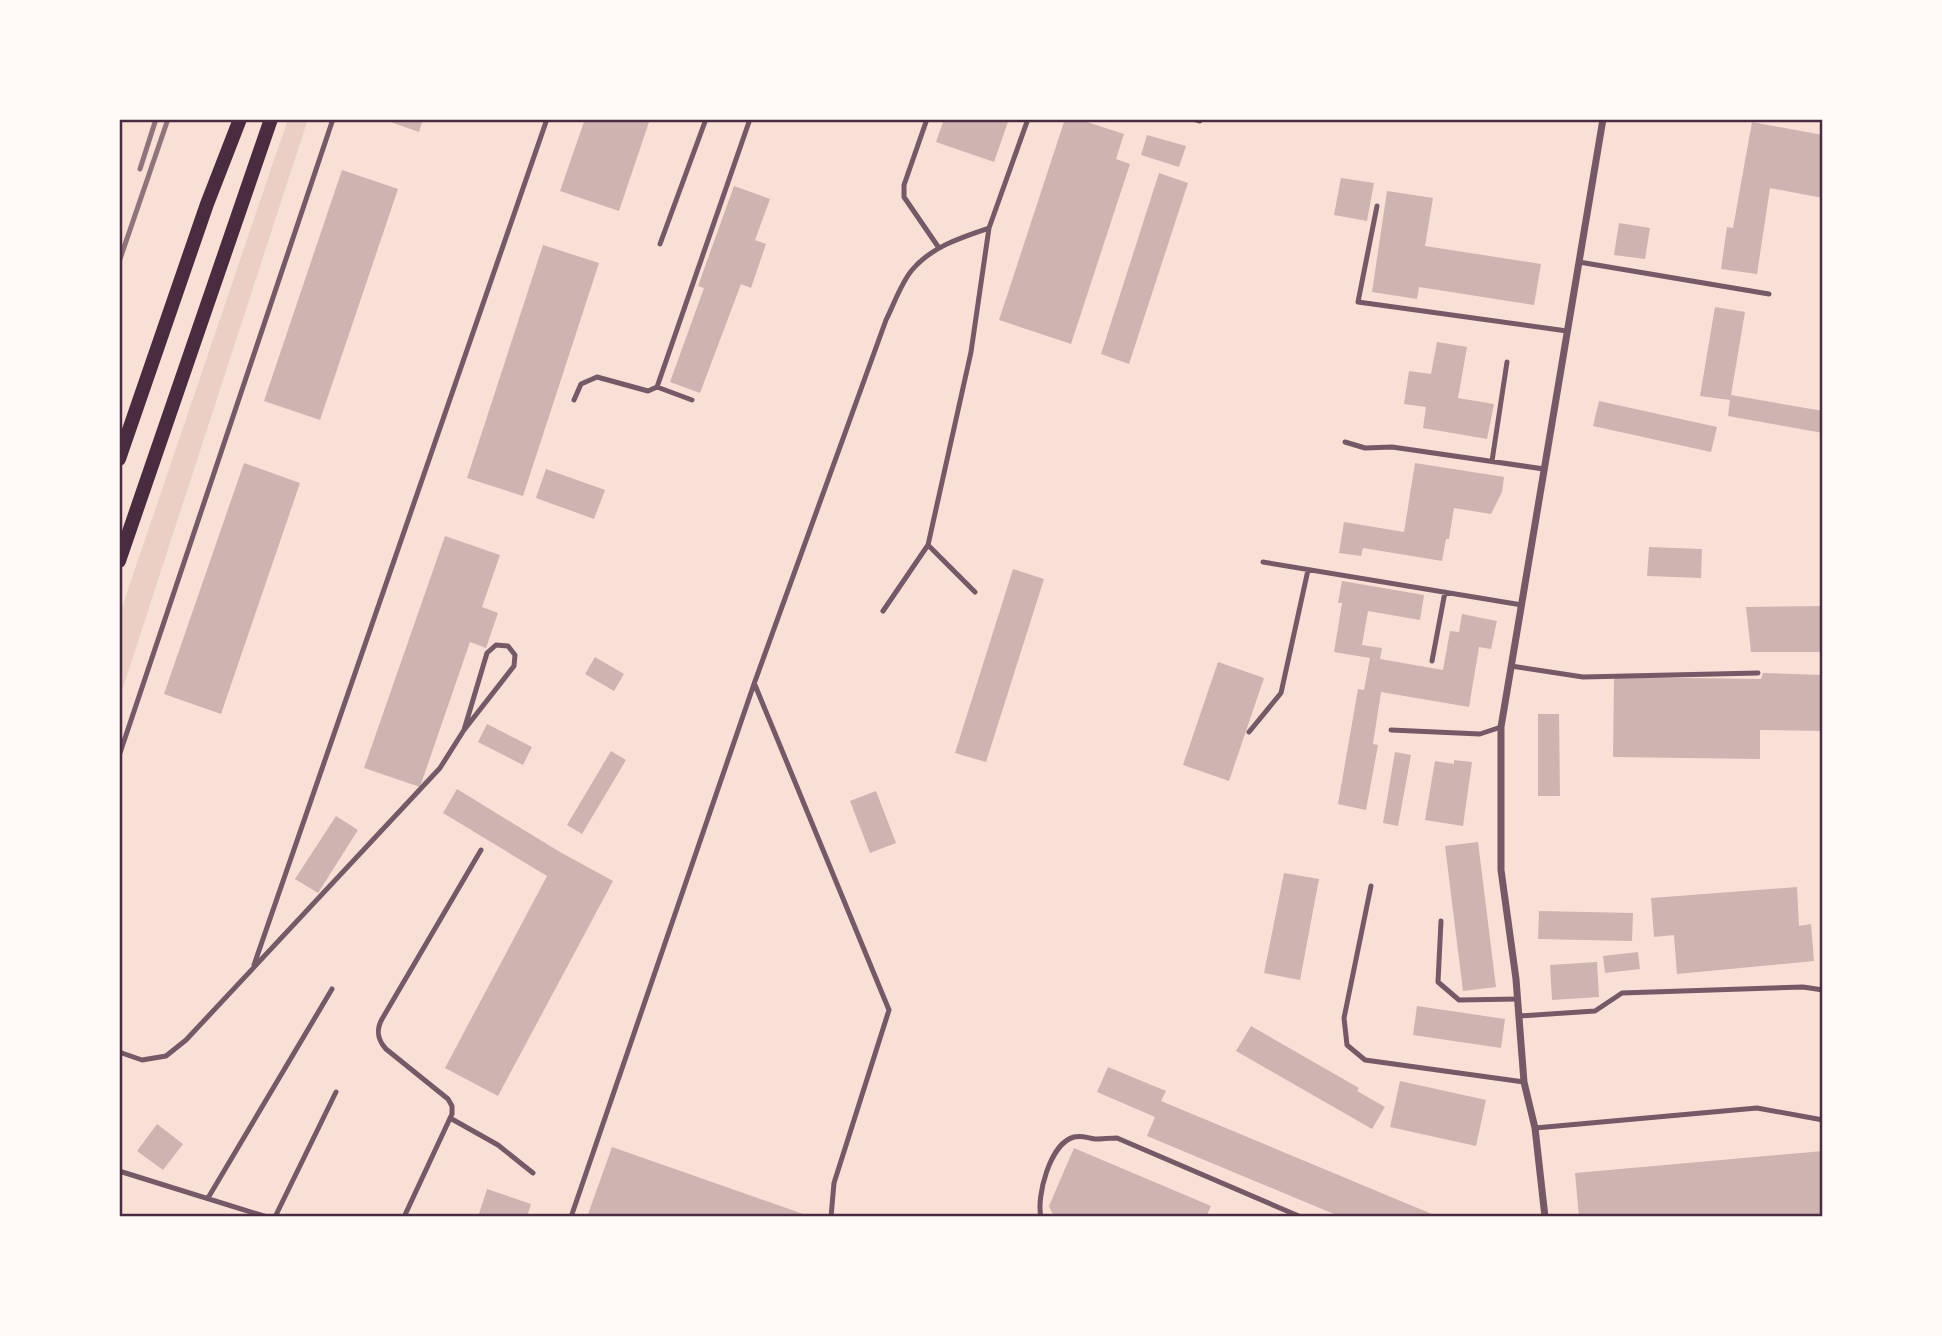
<svg xmlns="http://www.w3.org/2000/svg" width="1942" height="1336" font-family="'Fira Sans',sans-serif">
<style>
.green{fill:#ebcfc5}
.building{fill:#ccb4b1}
.lines{fill:none;stroke-linecap:round;stroke-linejoin:round}
.service{stroke:#755966;stroke-width:5}
.minor{stroke:#755966;stroke-width:7}
.secondary{stroke:#4a2c40;stroke-width:14}
.rail{stroke:#8f747c;stroke-width:5}
.neatline{fill:none;stroke:#4a2c40;stroke-width:2.5}
</style>
<rect width="100%" height="100%" fill="#f7e1d7"/>
<path class="green" d="M288 119H308L119 700V616Z"/>
<path class="building" d="M382 119H423L419 132Z
M585 119H650L619 211 560 191Z
M944 119H1009L994 162 936 142Z
M1065 119H1078L1124 134 1116 159 1130 164 1071 344 999 320Z
M1752 122 1823 135V198L1770 188 1757 274 1721 269 1727 227 1733 228Z
M1147 135 1186 146 1179 167 1141 155Z
M342 170 398 189 320 420 264 401Z
M1159 173 1188 183 1129 364 1101 354Z
M1341 178 1374 183 1367 221 1334 215Z
M734 186 770 199 755 240 766 244 751 288 741 284 700 393 670 382 704 288 698 286Z
M1387 191 1433 198 1425 246 1541 264 1534 305 1419 287 1417 299 1372 292Z
M1619 223 1650 228 1645 259 1614 255Z
M543 245 599 263 523 496 467 478Z
M1715 307 1745 312 1731 395 1823 411V433L1728 416 1730 400 1700 396Z
M1437 342 1467 347 1458 398 1494 404 1487 439 1423 428 1426 407 1404 404 1409 371 1431 374Z
M1599 401 1717 427 1711 452 1593 426Z
M244 463 300 483 221 714 164 694Z
M1415 463 1504 477 1502 492 1491 514 1454 508 1449 539H1446L1442 561 1363 548 1361 556 1339 553 1344 522 1404 532Z
M546 469 605 490 594 519 536 498Z
M445 536 500 555 482 607 498 613 486 648 470 642 420 787 364 768Z
M1649 547 1702 549 1701 578 1647 576Z
M1013 569 1044 579 986 762 955 753Z
M1342 581 1424 595 1420 620 1368 611 1362 645 1382 648 1380 659 1443 670 1450 631 1459 632 1462 614 1497 621 1491 649 1479 647 1469 707 1381 692 1373 744 1378 745 1366 810 1338 804 1358 689 1364 690 1370 658 1334 652 1342 603H1338Z
M1823 606V652H1751L1746 607Z
M595 657 624 674 614 691 585 674Z
M1218 662 1264 678 1229 781 1183 765Z
M1763 673 1823 675V731L1760 730V759L1613 757 1614 677 1761 679Z
M1538 714H1559L1560 796H1538Z
M487 724 532 747 523 765 478 742Z
M611 751 626 760 582 834 567 825Z
M1395 752 1411 755 1398 826 1383 823Z
M1454 760 1472 762 1463 826 1425 820 1435 761 1454 764Z
M457 789 560 852 613 881 498 1096 445 1068 547 876 443 813Z
M876 791 896 843 870 853 850 801Z
M336 816 358 830 318 893 295 879Z
M1478 842 1496 987 1463 991 1445 846Z
M1284 873 1319 879 1300 980 1264 973Z
M1797 887 1799 926 1811 924 1814 961 1677 974 1674 935 1654 937 1651 898Z
M1539 911 1633 913 1632 941 1538 939Z
M1638 952 1640 969 1605 973 1603 956Z
M1597 962 1599 997 1552 1000 1550 965Z
M1417 1006 1505 1019 1501 1048 1413 1035Z
M1251 1026 1359 1088 1357 1091 1385 1107 1372 1129 1236 1051Z
M1108 1067 1166 1091 1161 1101 1439 1217H1341L1147 1136 1155 1117 1097 1092Z
M1400 1081 1486 1100 1476 1146 1390 1127Z
M157 1124 183 1144 163 1170 137 1151Z
M612 1147 812 1217H587Z
M1074 1148 1211 1206 1206 1217H1054L1049 1206Z
M1823 1151V1217H1579L1575 1173Z
M487 1189 531 1204 527 1217H478Z"/>
<g class="lines">
<path class="service" d="M927 119 904 185V197L939 248
M1193 119 1200 121 1201 119
M1377 206 1358 302 1567 331
M660 244 706 119
M1579 262 1769 294
M574 400 581 384 597 377 648 391 657 387
M692 400 657 387 750 119
M1345 442 1365 448 1392 447 1544 469
M1492 461 1507 362
M928 545 975 592
M1263 562 1522 605
M883 611 928 545 971 352 989 228 1028 119
M1432 661 1445 592
M1511 666 1583 677 1758 673
M755 685 889 1010 834 1183 831 1217
M1391 730 1480 734 1501 727
M1249 732 1281 693 1308 570
M119 756 333 119
M1371 886 1344 1018 1347 1045 1365 1060 1524 1082
M1441 921 1438 982 1459 1000 1518 999
M254 965 547 119
M1519 1016 1595 1011 1622 993 1803 987 1823 990
M119 1052 142 1060 166 1056 186 1040 440 768 464 730 514 666 515 655 508 646 496 645 487 653 464 730
M450 1118 498 1145 533 1173
M1535 1128 1757 1108 1823 1120
M119 1171 267 1217
M208 1198 332 989
M275 1217 336 1092
M404 1217 452 1114V1106L448 1099 386 1049C377 1039 376 1030 382 1019L481 850
M571 1217 754 684 886 320C894 304 901 283 912 270 931 247 962 237 989 228
M1041 1217C1036 1197 1050 1143 1074 1137 1082 1135 1087 1138 1095 1139 1102 1139 1110 1138 1117 1138L1301 1217
M1217 1217H1218"/>
<path class="minor" d="M1545 1217 1535 1128 1524 1082 1516 979 1501 870V727L1603 119"/>
<path class="secondary" d="M119 459 207 204 240 119
M119 561 271 119"/>
<path class="rail" d="M140 169 156 119
M119 262 168 119"/>
</g>
<rect width="1942" height="1336" fill="none" stroke="#fffaf5" stroke-width="242"/>
<rect x="121" y="121" width="1700" height="1094" class="neatline"/>
</svg>
